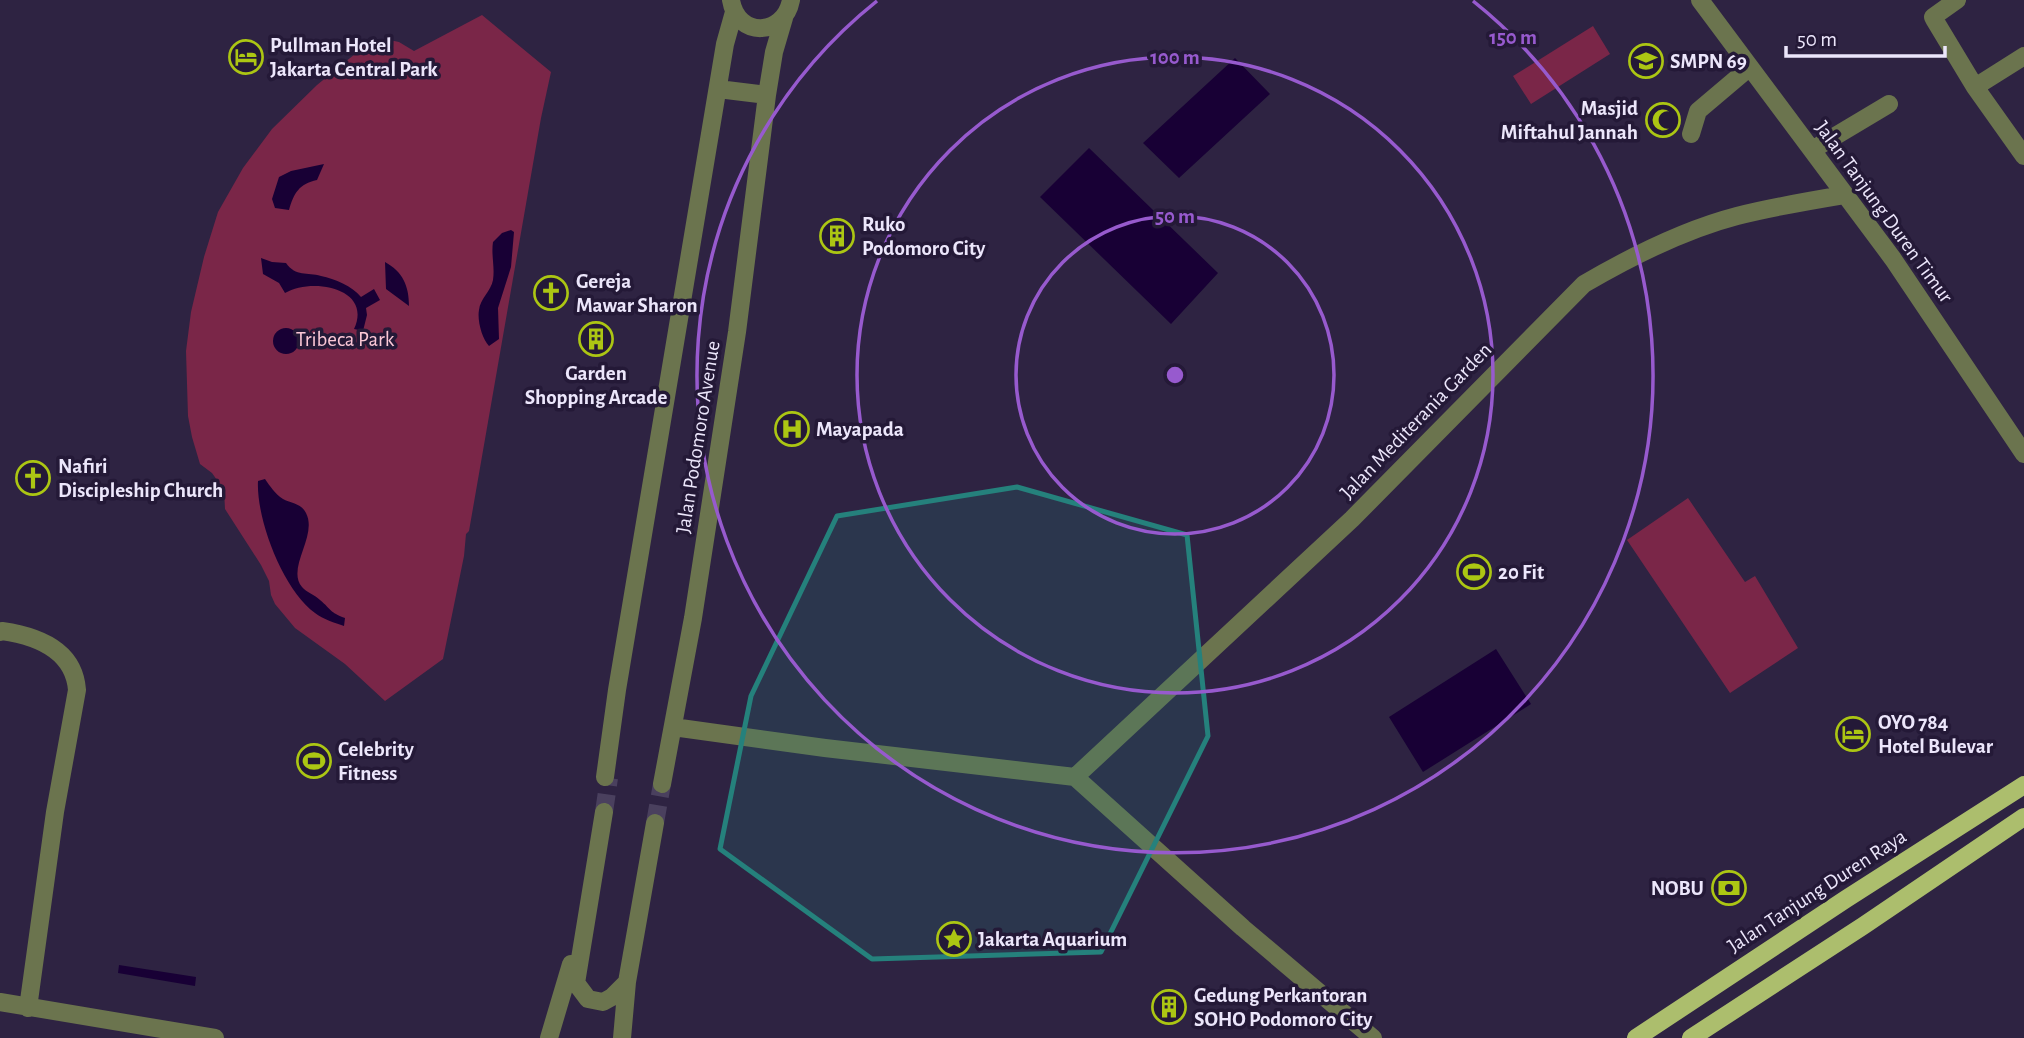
<svg xmlns="http://www.w3.org/2000/svg" width="2024" height="1038" font-family="'Alegreya Sans',sans-serif">
<style>
.green{fill:#7a2648}
.water{fill:#180035}
.lines{fill:none;stroke-linecap:round;stroke-linejoin:round}
.minor-tunnel{stroke:#4a405e;stroke-width:18;stroke-dasharray:18 9;stroke-linecap:butt}
.minor{stroke:#6b744e;stroke-width:18}
.major{stroke:#acbe6d;stroke-width:18}
.marked{fill:#25817c;fill-opacity:0.2;stroke:#25817c;stroke-width:5;stroke-linejoin:round}
.ring{fill:none;stroke:#975ace;stroke-width:3.5}
.labels{text-anchor:middle;dominant-baseline:central;stroke-width:7;stroke-linejoin:round;paint-order:stroke}
.poi-label{font-size:21px;font-weight:bold;fill:#ece6fb;stroke:#241937;text-anchor:start}
.street-label{font-size:21px;fill:#ece6fb;stroke:#241937}
.park-label{font-size:21px;fill:#fbc7d6;stroke:#241937}
.centre{fill:#975ace;stroke:#241937;stroke-width:3.5}
.ring-label{font-size:21px;text-anchor:middle;font-weight:bold;fill:#975ace;stroke:#241937;stroke-width:7;stroke-linejoin:round;paint-order:stroke}
</style>
<rect width="100%" height="100%" fill="#2e2342"/>
<path class="green" d="M482 15 551 72 541 118 469 531 466 534 464 556 443 659 385 701 345 664 295 628 275 604 271 595 269 581 261 565 225 509 224 490 212 473 200 464 192 437 188 416 186 351 191 312 204 257 218 212 243 168 272 129 317 85 366 45 385 39 399 42 414 51Z
M1593 26 1610 54 1531 104 1513 76Z
M1688 498 1745 582 1755 576 1798 648 1730 693 1627 540Z"/>
<path class="water" d="M1235 58 1270 94 1179 178 1143 143Z
M1089 148 1218 273 1171 324 1040 197Z
M324 164 317 180C299 184 294 193 289 210L275 208 272 199 279 177 291 171Z
M511 230 514 232 511 267 498 308 499 339 489 346C482 339 477 320 479 310 480 299 491 291 493 280 495 267 491 255 493 242L502 233Z
M261 258 272 262 286 263C296 277 307 272 321 276 335 279 352 286 361 297L374 289 380 300 366 308 367 315 363 331 354 329C373 288 312 277 285 293L279 283 263 274Z
M385 262C403 272 409 286 409 306L386 289Z
M273 341a13 13 0 1 1 26 0a13 13 0 1 1-26 0Z
M265 479C270 486 275 494 283 499 292 504 301 503 306 513 318 536 286 568 302 587 306 592 315 595 320 600 332 610 329 612 345 618L344 626C335 623 323 619 315 613 283 590 256 519 258 481Z
M1496 649 1531 704 1423 772 1389 717Z
M119 965 196 977 195 986 118 973Z"/>
<g class="lines">
<path class="minor-tunnel" d="M604 812 609 778
M655 823 662 784"/>
<path class="minor" d="M731 0C737 38 784 37 791 0
M1700 0 1893 259 2024 454
M1957 0 1933 17 1934 19 1975 87 2024 156
M1975 87 2024 56
M718 89 767 95
M1691 134 1698 111 1750 67
M1812 150 1889 104
M0 632 2 631C37 636 74 650 77 690L55 812 28 1008
M673 727 825 748 1075 777 1243 928 1373 1038
M605 777 617 690 725 44 734 12
M1075 777 1352 519 1584 284C1632 256 1683 230 1737 216 1772 207 1808 201 1844 195
M662 784 693 618 737 332 767 95 774 52 784 18
M604 812 576 983 588 999 603 1002 612 997 627 982
M0 1002 215 1038
M549 1038 571 964
M622 1038 627 982 655 823"/>
<path class="major" d="M1636 1038 1846 899 2024 785
M1691 1038 1863 926 2024 817"/>
</g>
<path class="marked" d="M1017 487 1187 535 1208 736 1101 952 872 959 720 849 751 696 837 516Z"/>
<g class="ring">
<circle cx="1175" cy="375" r="159"/>
<circle cx="1175" cy="375" r="318"/>
<path d="M1473 1A478 478 0 1 1 877 1"/>
</g>
<defs>
<g id="hotel-ring" transform="scale(1.75)"><circle r="9.5" fill="#241937" stroke="#acc613" stroke-width="1.5"/><path d="M-6-4.5h1.5V1H6V5H4.5V3h-9V5H-6ZM-4 0a1.8 1.8 0 1 1 3.6 0ZM.5 0V-2.5h3Q6-2.5 6 0Z" fill="#acc613"/></g>
<g id="school-ring" transform="scale(1.75)"><circle r="9.5" fill="#241937" stroke="#acc613" stroke-width="1.5"/><path d="M0-5L7-2L0 1L-7-2ZM-4 1L0 2.5L4 1V4Q0 6-4 4Z" fill="#acc613"/></g>
<g id="mosque-ring" transform="scale(1.75)"><circle r="9.5" fill="#241937" stroke="#acc613" stroke-width="1.5"/><path d="M3.5-4.9A6 6 0 1 0 3.5 4.9A5 5 0 1 1 3.5-4.9Z" fill="#acc613"/></g>
<g id="building-ring" transform="scale(1.75)"><circle r="9.5" fill="#241937" stroke="#acc613" stroke-width="1.5"/><path d="M-4-6H4V6H1V3H-1V6H-4ZM-2.5-4.3h1.7v1.8h-1.7ZM.8-4.3h1.7v1.8H.8ZM-2.5-1h1.7V.8h-1.7ZM.8-1h1.7V.8H.8Z" fill="#acc613"/></g>
<g id="church-ring" transform="scale(1.75)"><circle r="9.5" fill="#241937" stroke="#acc613" stroke-width="1.5"/><path d="M-1.2-6h2.4v3.5h3.3v2.4h-3.3V6h-2.4V-.1h-3.3v-2.4h3.3Z" fill="#acc613"/></g>
<g id="hospital-ring" transform="scale(1.75)"><circle r="9.5" fill="#241937" stroke="#acc613" stroke-width="1.5"/><path d="M-5-5h3v3.5h4V-5h3V5h-3V1.5h-4V5h-3Z" fill="#acc613"/></g>
<g id="stadium-ring" transform="scale(1.75)"><circle r="9.5" fill="#241937" stroke="#acc613" stroke-width="1.5"/><path d="M0-5a6.5 5 0 1 0 0 10a6.5 5 0 1 0 0-10ZM-3.5-1.8h7v3.6h-7Z" fill="#acc613"/></g>
<g id="bank-ring" transform="scale(1.75)"><circle r="9.5" fill="#241937" stroke="#acc613" stroke-width="1.5"/><path d="M-6-4H6V4H-6ZM0-2.3a2.3 2.3 0 1 0 0 4.6a2.3 2.3 0 1 0 0-4.6Z" fill="#acc613"/></g>
<g id="sight-ring" transform="scale(1.75)"><circle r="9.5" fill="#241937" stroke="#acc613" stroke-width="1.5"/><path d="M0-6L1.8-2.2L6-1.7L2.9 1.2L3.7 5.4L0 3.3L-3.7 5.4L-2.9 1.2L-6-1.7L-1.8-2.2Z" fill="#acc613"/></g>
</defs>
<g fill-rule="evenodd">
<use href="#hotel-ring" x="246" y="57"/>
<use href="#school-ring" x="1646" y="61"/>
<use href="#mosque-ring" x="1663" y="120"/>
<use href="#building-ring" x="837" y="236"/>
<use href="#church-ring" x="551" y="293"/>
<use href="#building-ring" x="596" y="339"/>
<use href="#hospital-ring" x="792" y="429"/>
<use href="#church-ring" x="33" y="478"/>
<use href="#stadium-ring" x="1474" y="572"/>
<use href="#hotel-ring" x="1853" y="734"/>
<use href="#stadium-ring" x="314" y="761"/>
<use href="#bank-ring" x="1729" y="888"/>
<use href="#sight-ring" x="954" y="939"/>
<use href="#building-ring" x="1169" y="1007"/>
</g>
<g class="labels">
<g class="poi-label">
<text x="270" y="45">Pullman Hotel<tspan x="270" dy="24">Jakarta Central Park</tspan></text>
<text x="1670" y="61">SMPN 69</text>
<text x="1638" y="108" text-anchor="end">Masjid<tspan x="1638" dy="24">Miftahul Jannah</tspan></text>
<text x="862" y="224">Ruko<tspan x="862" dy="24">Podomoro City</tspan></text>
<text x="576" y="281">Gereja<tspan x="576" dy="24">Mawar Sharon</tspan></text>
<text x="596" y="373" text-anchor="middle">Garden<tspan x="596" dy="24">Shopping Arcade</tspan></text>
<text x="816" y="429">Mayapada</text>
<text x="58" y="466">Nafiri<tspan x="58" dy="24">Discipleship Church</tspan></text>
<text x="1498" y="572">20 Fit</text>
<text x="1878" y="722">OYO 784<tspan x="1878" dy="24">Hotel Bulevar</tspan></text>
<text x="338" y="749">Celebrity<tspan x="338" dy="24">Fitness</tspan></text>
<text x="1704" y="888" text-anchor="end">NOBU</text>
<text x="978" y="939">Jakarta Aquarium</text>
<text x="1194" y="995">Gedung Perkantoran<tspan x="1194" dy="24">SOHO Podomoro City</tspan></text>
</g>
<g class="street-label">
<text transform="translate(1884 212) rotate(54)">Jalan Tanjung Duren Timur</text>
<text transform="translate(1416 421) rotate(-46)">Jalan Mediterania Garden</text>
<text transform="translate(698 437) rotate(-81)">Jalan Podomoro Avenue</text>
<text transform="translate(1817 891) rotate(-33)">Jalan Tanjung Duren Raya</text>
</g>
<g class="park-label">
<text x="345" y="339">Tribeca Park</text>
</g>
</g>
<circle cx="1175" cy="375" r="10" class="centre"/>
<g class="ring-label">
<text x="1513" y="44">150 m</text>
<text x="1175" y="64">100 m</text>
<text x="1175" y="223">50 m</text>
</g>
<path d="M1786 46v10h159v-10" fill="none" stroke="#ece6fb" stroke-width="3.5"/>
<text x="1797" y="46" font-size="21" fill="#ece6fb" stroke="#241937" stroke-width="5" paint-order="stroke">50 m</text>
</svg>
